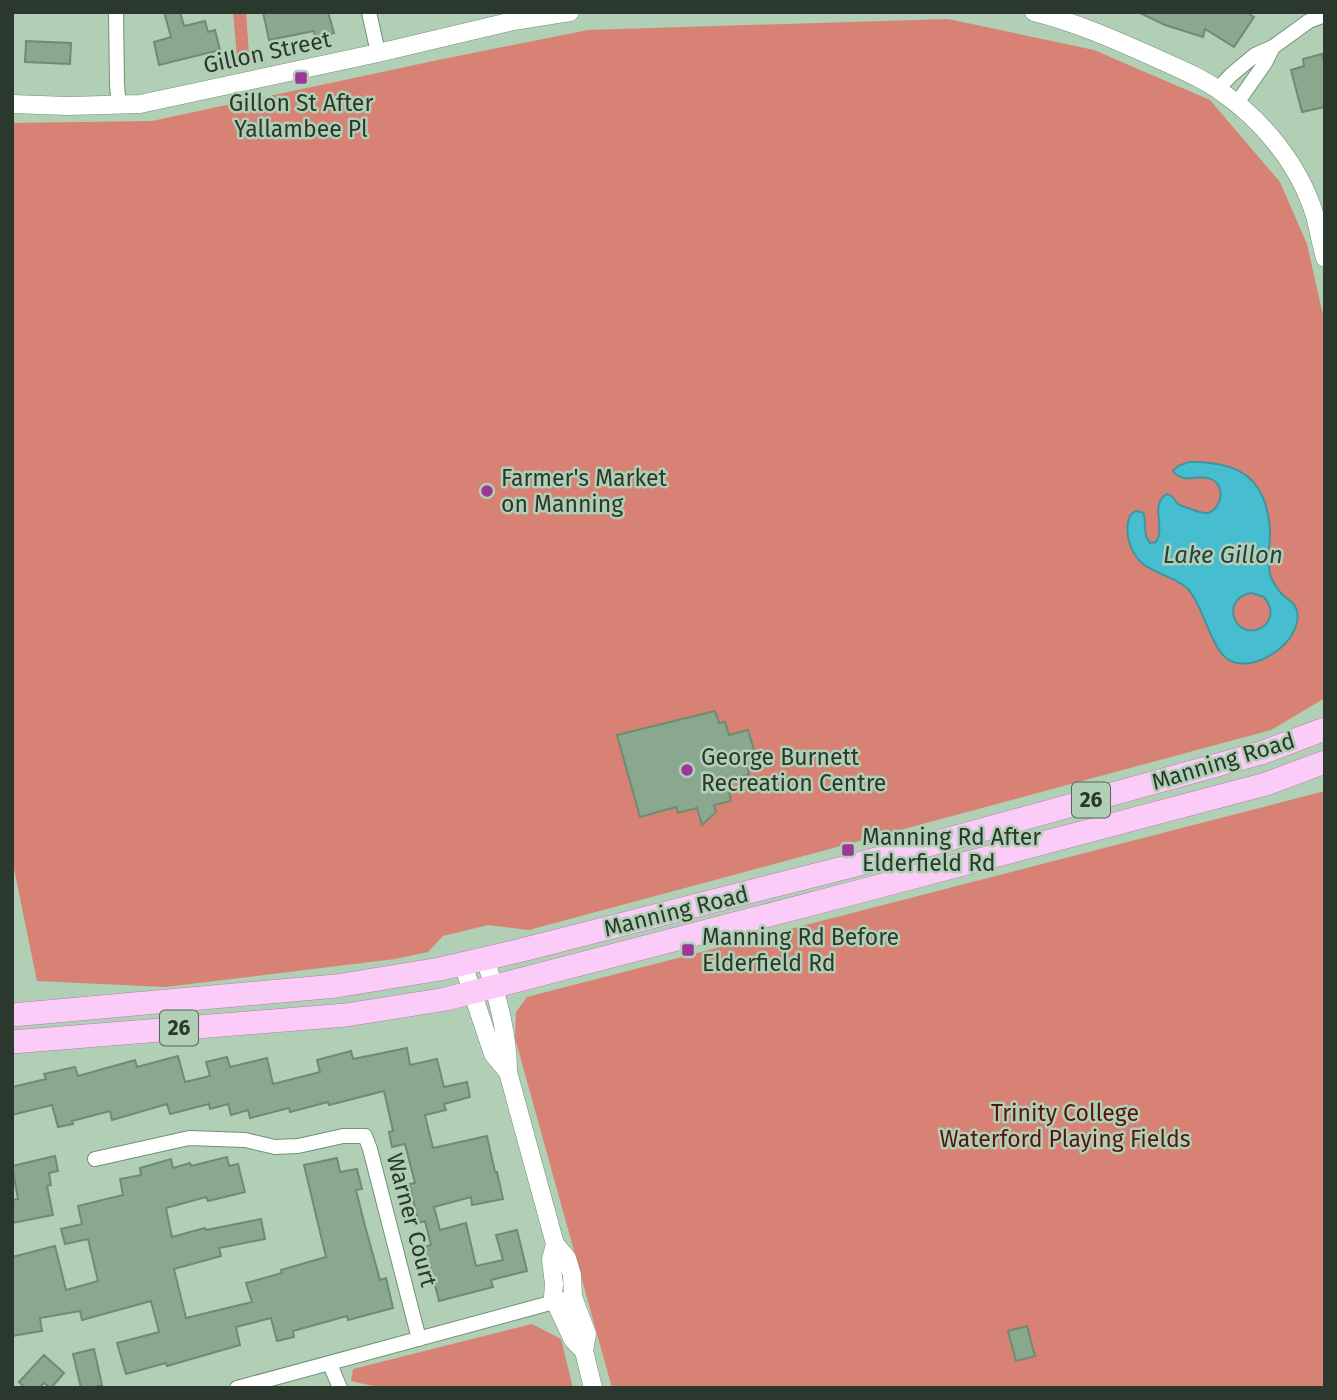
<svg xmlns="http://www.w3.org/2000/svg" width="1337" height="1400" font-family="'Fira Sans',sans-serif">
<style>
.green{fill:#d88175}
.water{fill:#47becf;stroke:#3f969e;stroke-width:2;fill-rule:evenodd}
.building{fill:#8aa88e;stroke:#6e8c72;stroke-width:2}
.lines{fill:none;stroke-linecap:round;stroke-linejoin:round}
.minor-casing{stroke:#729076;stroke-width:16}
.tertiary-casing{stroke:#729076;stroke-width:19}
.primary-casing{stroke:#af82ac;stroke-width:24}
.minor{stroke:#fff;stroke-width:14}
.tertiary{stroke:#fff;stroke-width:18}
.primary{stroke:#faccf7;stroke-width:23}
.poi-dot{fill:#9c369a;stroke:#b0cfb4;stroke-width:2.5}
.labels{text-anchor:middle;dominant-baseline:central;stroke-width:5;stroke-linejoin:round;paint-order:stroke}
.shield{fill:#b0cfb4;stroke:#536556;stroke-width:2}
.shield-label{font-size:21px;font-weight:bold;fill:#2b382d}
.street-label{font-size:23px;fill:#2b382d;stroke:#b0cfb4}
.poi-label{font-size:23px;fill:#2b382d;stroke:#b0cfb4;text-anchor:start}
.park-label{font-size:23px;fill:#581510;stroke:#b0cfb4}
.water-label{font-size:24px;font-style:italic;fill:#274145;stroke:#b0cfb4}
</style>
<rect width="100%" height="100%" fill="#b0cfb4"/>
<path class="green" d="M233 12H246L249 55 237 57Z
M948 19 1094 50 1210 100 1280 182 1307 244 1325 324V698L1271 730 529 930 488 925 443 936 428 952 395 959 165 987 37 981 12 859V123L152 121 443 59 588 30Z
M1325 791V1388H612L515 1038 516 1012 527 997Z
M532 1324 561 1339 573 1388H382L351 1381 353 1369Z"/>
<path class="water" d="M1189 462C1239 461 1267 478 1270 531 1270 545 1267 560 1270 574 1272 581 1278 591 1284 596 1290 601 1295 603 1297 611 1303 641 1256 673 1231 661 1211 652 1204 606 1188 589 1184 585 1179 583 1175 580 1164 575 1150 570 1142 563 1129 551 1123 529 1131 514L1136 511 1141 512 1144 514C1146 525 1143 535 1150 543L1156 542C1166 527 1149 504 1167 494 1174 496 1174 500 1178 504 1180 506 1202 513 1204 513 1220 514 1227 488 1213 480 1200 472 1184 486 1173 471L1178 466ZM1252 593 1264 597C1269 603 1272 609 1270 617 1268 622 1264 627 1259 629 1233 639 1220 597 1252 593Z"/>
<path class="building" d="M164 12H180L184 26 205 21 208 32 215 30 220 50 159 65 154 42 171 37Z
M263 12H328L334 33 315 38 314 31 269 40Z
M1138 12H1246L1254 17 1234 47 1205 29 1203 37 1165 25Z
M26 41 71 43 70 64 25 62Z
M1322 54 1325 64V107L1302 112 1291 70 1304 66 1303 59Z
M715 711 719 723 725 722 729 735 748 730 757 760 747 766 749 774 727 781 731 801 714 805 716 812 702 825 697 808 678 813 676 807 640 817 617 735Z
M407 1048 410 1065 437 1059 444 1087 467 1082 470 1097 444 1104 446 1110 425 1115 433 1148 487 1136 495 1172H497L503 1199 472 1205 471 1197 434 1207 440 1230 466 1223 476 1266 503 1260 496 1235 517 1230 527 1271 491 1280 493 1287 439 1301 430 1265 425 1266 421 1248 431 1245 425 1221 419 1223 409 1184 415 1183 405 1144 392 1147 389 1132 393 1131 384 1091 329 1105 328 1102 290 1112 289 1108 250 1118 248 1110 231 1115 228 1104 210 1109 209 1104 170 1114 167 1104 112 1120 110 1111 72 1121 73 1124 58 1127 52 1105 12 1115V1087L46 1079 44 1074 75 1067 78 1076 135 1060 137 1067 178 1056 185 1082 210 1076 206 1062 227 1057 230 1067 267 1058 273 1084 320 1072 317 1060 351 1051 353 1059Z
M55 1156 58 1171 49 1173 51 1185 47 1186 53 1215 12 1223V1200L18 1199 12 1166Z
M227 1157 229 1166 238 1164 245 1192 208 1201 206 1197 166 1208 172 1237 205 1228 206 1230 261 1219 265 1239 219 1248 221 1256 174 1269 186 1318 252 1302 246 1283 282 1273 281 1270 326 1257 304 1165 337 1158 340 1172 357 1169 362 1189 356 1190 365 1226 380 1280 386 1278 393 1308 348 1320 347 1316 293 1331 294 1337 277 1341 271 1318 236 1327 240 1345 167 1366 166 1363 126 1374 117 1343 159 1332 151 1301 82 1320 80 1311 40 1318 42 1331 12 1336V1257L55 1246 66 1290 98 1281 88 1239 65 1244 61 1229 82 1224 78 1206 123 1195 120 1179 141 1175 140 1168 171 1159 173 1168 190 1163 191 1166Z
M1027 1326 1035 1356 1016 1361 1008 1331Z
M94 1349 102 1385 92 1388H81L73 1354Z
M44 1355 64 1373 51 1388 44 1383 39 1388H25L19 1382Z"/>
<g class="lines">
<g class="minor-casing">
<path id="minor" d="M116 12 117 85 119 106
M369 12 378 53
M1218 89 1231 75 1255 55 1273 47 1309 21 1325 15
M1237 103 1265 63 1273 47
M95 1159 189 1138 245 1140 275 1147 298 1146 343 1136H365L370 1149 419 1339
M330 1364 340 1388
M237 1388 565 1299"/>
</g>
<g class="tertiary-casing">
<path id="tertiary" d="M1034 12C1074 22 1111 38 1149 55 1173 66 1199 76 1220 91 1263 120 1300 166 1315 216 1319 230 1321 244 1325 258
M12 104 68 106 140 104 378 53 513 21 570 12
M485 959C497 995 508 1034 508 1072L555 1244 567 1258 572 1275 573 1297 587 1334 584 1351 593 1388
M463 964 493 1054 508 1072
M555 1244 551 1260 554 1284 553 1297 573 1340 584 1351"/>
</g>
<g class="primary-casing">
<path id="primary" d="M12 1015 336 986 440 969 518 951 855 865 1261 753 1325 729
M12 1042 346 1015 446 999 861 891 1266 784 1325 762"/>
</g>
<use href="#minor" class="minor"/>
<use href="#tertiary" class="tertiary"/>
<use href="#primary" class="primary"/>
</g>
<g class="poi-dot">
<rect x="294" y="71" width="14" height="14" rx="3.5"/>
<circle cx="487" cy="491" r="7"/>
<circle cx="687" cy="770" r="7"/>
<rect x="841" y="843" width="14" height="14" rx="3.5"/>
<rect x="681" y="943" width="14" height="14" rx="3.5"/>
</g>
<g class="labels">
<g class="shield">
<rect x="1072" y="782.5" width="38" height="35" rx="5"/>
<rect x="160" y="1010.5" width="38" height="35" rx="5"/>
</g>
<g class="shield-label">
<text x="1091" y="800">26</text>
<text x="179" y="1028">26</text>
</g>
<g class="street-label">
<text transform="translate(267 52) rotate(-12)">Gillon Street</text>
<text transform="translate(1223 761) rotate(-17)">Manning Road</text>
<text transform="translate(676 911) rotate(-14)">Manning Road</text>
<text transform="translate(412 1220) rotate(75)">Warner Court</text>
</g>
<g class="poi-label">
<text x="301" y="103" text-anchor="middle">Gillon St After<tspan x="301" dy="26">Yallambee Pl</tspan></text>
<text x="501" y="478">Farmer's Market<tspan x="501" dy="26">on Manning</tspan></text>
<text x="701" y="757">George Burnett<tspan x="701" dy="26">Recreation Centre</tspan></text>
<text x="862" y="837">Manning Rd After<tspan x="862" dy="26">Elderfield Rd</tspan></text>
<text x="702" y="937">Manning Rd Before<tspan x="702" dy="26">Elderfield Rd</tspan></text>
</g>
<g class="park-label">
<text x="1065" y="1113">Trinity College<tspan x="1065" dy="26">Waterford Playing Fields</tspan></text>
</g>
<g class="water-label">
<text x="1223" y="555">Lake Gillon</text>
</g>
</g>
<rect width="1337" height="1400" fill="none" stroke="#2b382d" stroke-width="28"/>
</svg>
